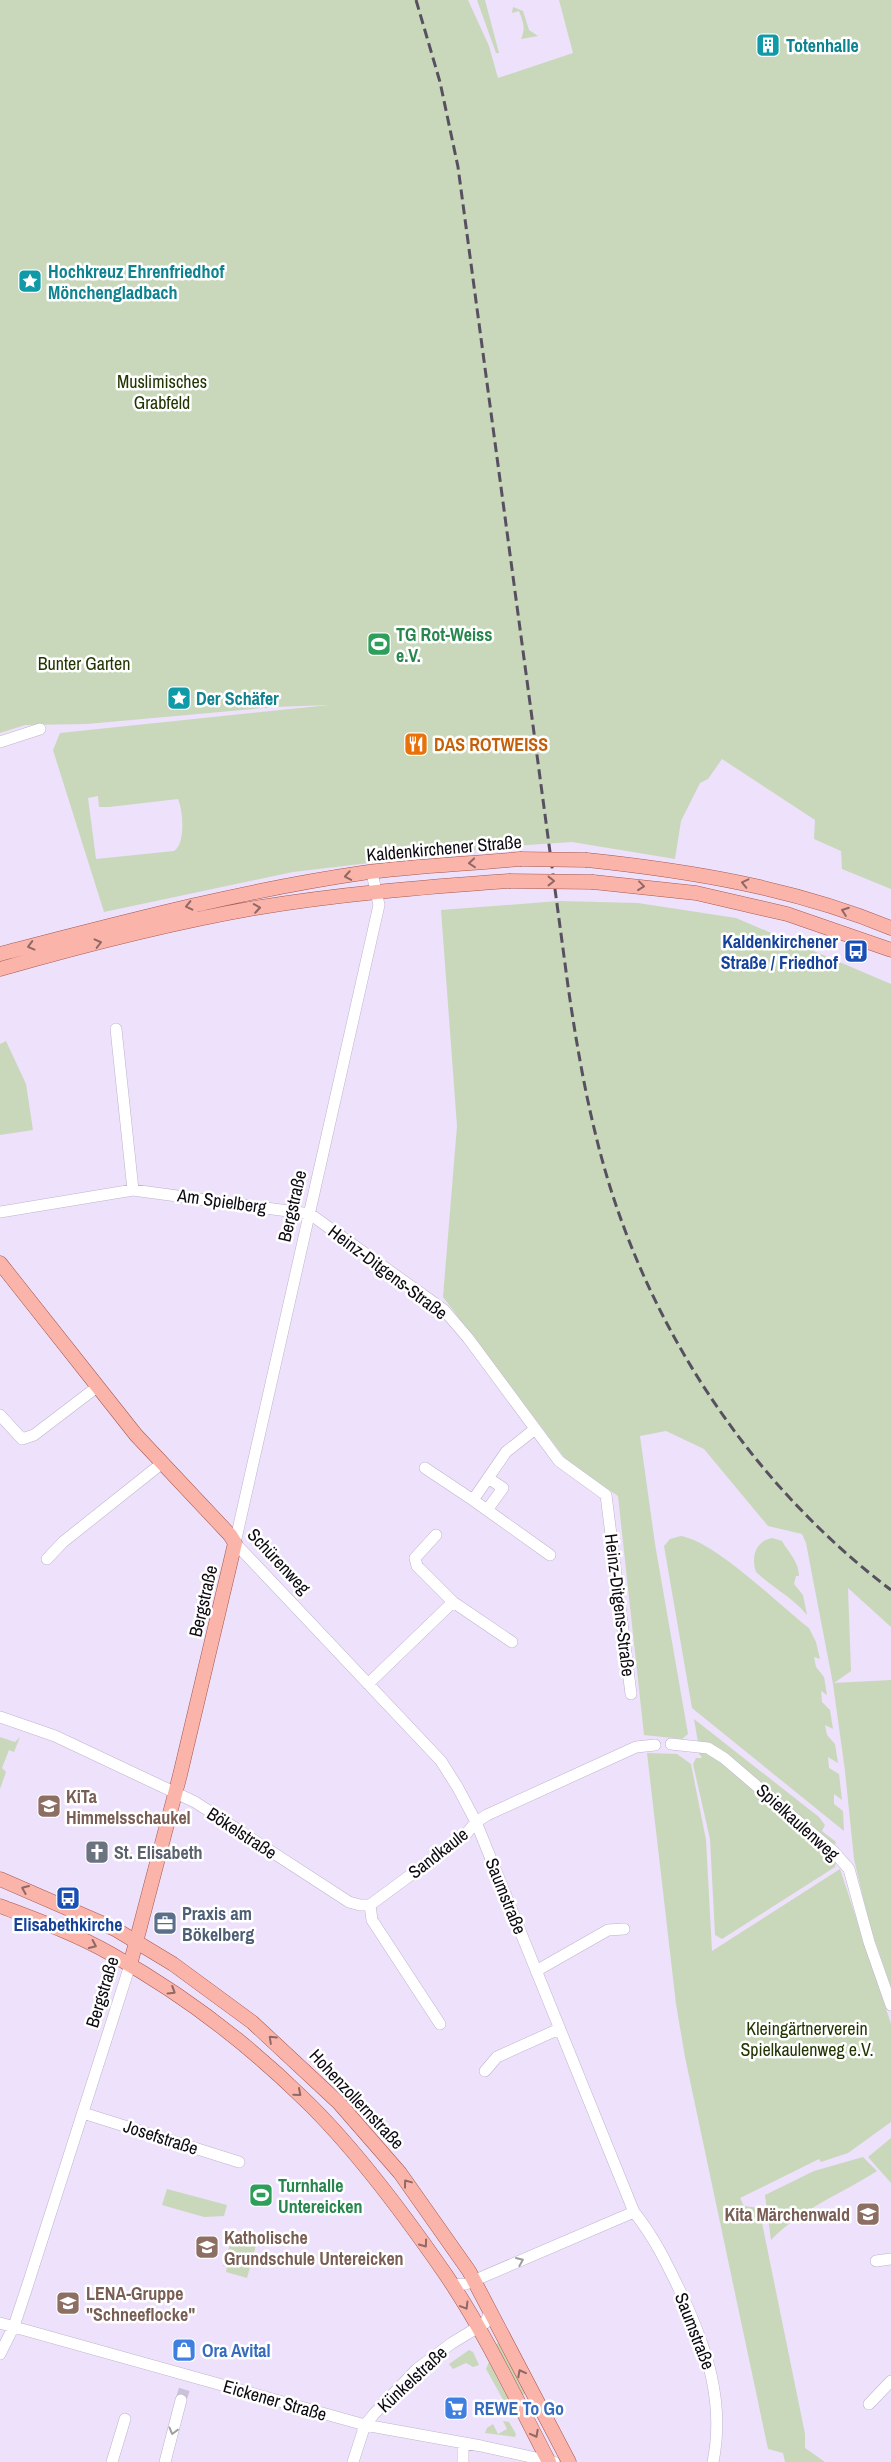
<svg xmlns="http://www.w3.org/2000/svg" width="891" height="2462" font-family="'Archivo Narrow',sans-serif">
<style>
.green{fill:#c9d8bb;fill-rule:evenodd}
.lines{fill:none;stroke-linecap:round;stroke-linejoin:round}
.minor-tunnel{stroke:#cbc1d8;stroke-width:11;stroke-dasharray:11 5.5;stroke-linecap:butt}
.minor-casing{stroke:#bfb4cc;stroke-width:12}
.major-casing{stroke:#a6584f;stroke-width:15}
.minor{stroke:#fff;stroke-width:11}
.major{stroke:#fbb4a9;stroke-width:14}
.rail{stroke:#57515f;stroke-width:3;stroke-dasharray:10 5;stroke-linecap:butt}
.major-bridge-casing{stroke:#a6584f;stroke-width:15;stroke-linecap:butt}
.major-bridge{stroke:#fbb4a9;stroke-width:14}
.oneway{stroke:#906865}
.oneway2{stroke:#9e9da0}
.labels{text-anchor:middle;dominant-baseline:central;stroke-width:5;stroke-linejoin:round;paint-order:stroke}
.culture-label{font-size:18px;font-weight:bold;fill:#0d838f;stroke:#fff;text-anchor:start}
.park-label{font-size:18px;fill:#213500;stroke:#fff}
.leisure-label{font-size:18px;font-weight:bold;fill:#27864d;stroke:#fff;text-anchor:start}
.food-label{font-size:18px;font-weight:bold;fill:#c56008;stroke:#fff;text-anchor:start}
.street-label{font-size:18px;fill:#0d0a12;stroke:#fff}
.transit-label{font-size:18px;font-weight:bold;fill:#164399;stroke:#fff;text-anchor:end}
.education-label{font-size:18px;font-weight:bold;fill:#785e54;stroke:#fff;text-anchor:start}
.worship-label{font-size:18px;font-weight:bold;fill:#5b616d;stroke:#fff;text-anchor:start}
.service-label{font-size:18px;font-weight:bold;fill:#4e5e75;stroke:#fff;text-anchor:start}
.shop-label{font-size:18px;font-weight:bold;fill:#366cbe;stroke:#fff;text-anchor:start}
</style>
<rect width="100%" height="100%" fill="#ede1fb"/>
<path class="green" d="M0 0H468L489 46 498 78 573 53 559 0H891V889L842 869 841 851 814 839 815 820 722 759 708 779 700 783 681 821 675 859 572 842 513 846 293 872 104 912 53 750 60 733 329 705 274 707 87 724 25 725 0 733ZM98 796 99 807H109L178 799C183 810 186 844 174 851L96 859 88 798Z
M477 0H485L499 53H496Z
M513 7 523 11 529 30 538 36 521 39C526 28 523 22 519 11L512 13Z
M559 901 638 903 736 918 891 984V1630V1627L848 1588 851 1671 834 1683 891 1680V1987L869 1923 854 1859 845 1771 833 1684 806 1543 802 1534 768 1526 704 1449 666 1431 640 1436 655 1544 688 1734 682 1739 644 1735 618 1496 567 1461 443 1297 457 1126 441 910Z
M6 1041 26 1084 33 1130 0 1135V1044Z
M681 1536C716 1542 779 1605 809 1628L816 1642 820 1659 814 1657 816 1667 824 1677 827 1695 821 1691 822 1702 830 1710 833 1729 825 1725 827 1735 835 1744 838 1763 828 1757 829 1768 839 1774 842 1800 834 1794V1804L843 1811 844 1831 692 1708 664 1546 670 1539Z
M772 1538 782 1541C789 1553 799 1562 799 1576H796L794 1584 803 1595 807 1615C793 1598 773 1588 756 1572 751 1558 755 1541 772 1538Z
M694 1719 819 1817 825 1825 822 1831 836 1842 835 1845 698 1742Z
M0 1737 15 1742 20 1737 14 1752 9 1750 2 1768 6 1772 0 1789Z
M696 1749 706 1752 735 1772 836 1861 835 1867 722 1939 715 1935 710 1839 693 1764 696 1758H702Z
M647 1753 677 1754 691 1764 706 1840 712 1951 840 1869 891 2024V2122L848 2153 821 2162 819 2159 740 2198 744 2206 759 2208 805 2434V2448L825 2462H785L783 2453 768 2449 685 2057 676 2004Z
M891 2138V2183L868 2157Z
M863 2157 877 2171C841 2194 801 2209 771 2240L765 2195 814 2171Z
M167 2189 227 2205 224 2216 204 2217 162 2205Z
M235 2229 237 2233 258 2238 247 2278 226 2272 227 2267 223 2266Z
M499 2342 526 2393 521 2396 495 2345Z
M469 2350 473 2352 479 2365 473 2367 466 2363 453 2369 449 2364Z
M489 2362 517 2416 511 2414 486 2369Z
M503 2421 509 2422 516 2434 515 2437 485 2433 487 2428 493 2424 498 2434 507 2429Z"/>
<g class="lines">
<path class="minor-tunnel" d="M181 2400 185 2387"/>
<g class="minor-casing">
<path id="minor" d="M0 742 40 729
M372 873 379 905 235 1543 441 1761 458 1788 476 1822 634 2212C655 2238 668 2266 682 2295 707 2349 725 2402 713 2462
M116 1029 133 1190
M0 1212 133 1190 310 1214 444 1310 468 1338 559 1461 606 1495 631 1694
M0 1415 22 1439 34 1435 97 1387
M425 1468 473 1500
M488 1478 503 1488 487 1510 473 1500 506 1452 535 1429
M487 1510 550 1555
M436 1535 415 1558 417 1566 453 1602 512 1642
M47 1559 63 1542 161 1464
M368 1684 453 1602
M0 1717 55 1736 195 1802 349 1902 360 1905H370
M671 1744 708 1748 724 1758 834 1852 849 1869 869 1942 891 2005
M370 1905 466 1834 476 1822 487 1815 636 1747 655 1745
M370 1905 372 1920 440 2024
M536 1971 608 1930 624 1929
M485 2071 497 2057 559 2029
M83 2113 239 2162
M876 2261 891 2259
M452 2285 466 2284 634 2212
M0 2323 365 2425 481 2446 554 2462
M0 2354 14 2326 27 2287 130 1965
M869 2404 891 2381
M112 2462 125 2419
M165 2462 181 2400
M353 2462 365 2425 374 2414 417 2369 452 2343 485 2323 490 2313
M463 2462V2444"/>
</g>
<g class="major-casing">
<path id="major" d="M587 860C691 871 794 888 891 928
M593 882 696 893 787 914 891 950
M0 954C120 923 239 891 362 873 414 866 468 864 520 859
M0 969C84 945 169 923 255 908 339 894 424 887 509 881
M0 1263 136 1435 230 1535 235 1543 180 1775 130 1965
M0 1879 115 1929 173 1964 252 2022 339 2103 400 2173 469 2271 569 2462
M0 1906C37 1920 76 1934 111 1954 181 1993 247 2043 304 2099 355 2148 406 2217 446 2275 486 2334 516 2399 549 2462"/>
</g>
<use href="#minor" class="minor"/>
<use href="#major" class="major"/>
<path class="rail" d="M416 0 440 82 458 167 568 986C578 1055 590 1123 611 1190 661 1347 759 1490 891 1590"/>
<g class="major-bridge-casing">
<path id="major-bridge" d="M520 859 587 860
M509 881 593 882"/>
</g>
<use href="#major-bridge" class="major-bridge"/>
</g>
<defs><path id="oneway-chevron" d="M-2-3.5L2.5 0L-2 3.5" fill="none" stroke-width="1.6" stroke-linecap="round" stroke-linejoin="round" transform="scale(1.25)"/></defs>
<g class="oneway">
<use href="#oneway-chevron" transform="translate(472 863) rotate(175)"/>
<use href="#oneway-chevron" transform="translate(348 876) rotate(170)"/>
<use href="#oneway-chevron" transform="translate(551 881)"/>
<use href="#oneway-chevron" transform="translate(745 883) rotate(-167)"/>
<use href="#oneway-chevron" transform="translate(641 886) rotate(7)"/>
<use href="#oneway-chevron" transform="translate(189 906) rotate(167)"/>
<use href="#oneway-chevron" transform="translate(257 908) rotate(-9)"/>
<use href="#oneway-chevron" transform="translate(845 911) rotate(-160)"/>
<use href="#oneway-chevron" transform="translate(98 943) rotate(-14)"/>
<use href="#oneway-chevron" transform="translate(31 946) rotate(165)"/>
<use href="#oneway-chevron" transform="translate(25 1889) rotate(-157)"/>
<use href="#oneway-chevron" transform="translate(93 1945) rotate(25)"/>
<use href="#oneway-chevron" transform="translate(172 1991) rotate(32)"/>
<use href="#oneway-chevron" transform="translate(272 2039) rotate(-137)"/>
<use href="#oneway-chevron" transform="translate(298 2093) rotate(41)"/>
<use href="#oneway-chevron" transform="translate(407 2183) rotate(-127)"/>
<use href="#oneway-chevron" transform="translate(424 2244) rotate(54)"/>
<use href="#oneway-chevron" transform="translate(465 2306) rotate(59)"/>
<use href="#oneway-chevron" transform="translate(521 2373) rotate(-118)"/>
<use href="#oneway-chevron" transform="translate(535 2434) rotate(62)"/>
</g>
<g class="oneway2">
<use href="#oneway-chevron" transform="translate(520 2261) rotate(-23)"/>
<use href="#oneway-chevron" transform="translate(173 2431) rotate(105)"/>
</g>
<defs>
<g id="building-square" transform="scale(1.25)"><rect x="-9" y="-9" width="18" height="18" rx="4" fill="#0f9aa8" stroke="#fff"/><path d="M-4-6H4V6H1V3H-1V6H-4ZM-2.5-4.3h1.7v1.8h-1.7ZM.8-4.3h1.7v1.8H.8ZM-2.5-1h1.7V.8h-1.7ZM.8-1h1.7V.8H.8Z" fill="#fff"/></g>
<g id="sight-square" transform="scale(1.25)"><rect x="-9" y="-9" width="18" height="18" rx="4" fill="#0f9aa8" stroke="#fff"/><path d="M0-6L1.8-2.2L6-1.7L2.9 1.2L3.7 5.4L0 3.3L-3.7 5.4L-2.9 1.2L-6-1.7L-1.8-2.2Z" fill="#fff"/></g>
<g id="stadium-square" transform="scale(1.25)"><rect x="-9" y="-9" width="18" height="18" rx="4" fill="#2e9e5b" stroke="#fff"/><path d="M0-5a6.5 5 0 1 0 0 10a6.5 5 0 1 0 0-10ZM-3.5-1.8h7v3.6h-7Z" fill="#fff"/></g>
<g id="restaurant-square" transform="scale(1.25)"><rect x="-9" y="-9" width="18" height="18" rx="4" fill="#e8710a" stroke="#fff"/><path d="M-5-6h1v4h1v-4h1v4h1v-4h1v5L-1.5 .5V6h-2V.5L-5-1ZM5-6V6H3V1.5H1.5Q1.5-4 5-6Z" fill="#fff"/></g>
<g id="bus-square" transform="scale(1.25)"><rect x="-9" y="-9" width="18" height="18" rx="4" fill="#1a4fb4" stroke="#fff"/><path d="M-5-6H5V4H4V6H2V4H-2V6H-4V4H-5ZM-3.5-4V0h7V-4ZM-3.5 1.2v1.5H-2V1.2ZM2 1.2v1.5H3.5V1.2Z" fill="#fff"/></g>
<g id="school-square" transform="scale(1.25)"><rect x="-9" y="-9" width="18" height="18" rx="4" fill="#8d6e63" stroke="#fff"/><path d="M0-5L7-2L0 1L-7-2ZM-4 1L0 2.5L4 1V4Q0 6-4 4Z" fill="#fff"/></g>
<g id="church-square" transform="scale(1.25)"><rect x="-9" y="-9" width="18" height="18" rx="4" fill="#6b7280" stroke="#fff"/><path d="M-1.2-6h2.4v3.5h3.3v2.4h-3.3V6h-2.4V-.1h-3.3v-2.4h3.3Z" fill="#fff"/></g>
<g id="office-square" transform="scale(1.25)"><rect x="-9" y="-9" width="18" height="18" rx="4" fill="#5c6f8a" stroke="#fff"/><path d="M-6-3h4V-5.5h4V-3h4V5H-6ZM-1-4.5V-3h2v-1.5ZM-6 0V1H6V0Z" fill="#fff"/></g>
<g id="shop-square" transform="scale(1.25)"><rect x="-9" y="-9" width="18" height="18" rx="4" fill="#3f7fe0" stroke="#fff"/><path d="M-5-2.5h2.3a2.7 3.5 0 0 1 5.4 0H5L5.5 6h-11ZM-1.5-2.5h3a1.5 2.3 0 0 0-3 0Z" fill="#fff"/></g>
<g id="supermarket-square" transform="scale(1.25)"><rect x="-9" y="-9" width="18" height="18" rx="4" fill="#3f7fe0" stroke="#fff"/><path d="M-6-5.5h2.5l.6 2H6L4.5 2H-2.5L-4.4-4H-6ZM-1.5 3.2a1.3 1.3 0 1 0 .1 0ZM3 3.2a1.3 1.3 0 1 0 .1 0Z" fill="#fff"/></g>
</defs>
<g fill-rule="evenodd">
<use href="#building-square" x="768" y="45"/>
<use href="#sight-square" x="30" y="281"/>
<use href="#stadium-square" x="379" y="644"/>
<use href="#sight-square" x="179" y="698"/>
<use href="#restaurant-square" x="416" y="744"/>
<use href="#bus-square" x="856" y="951"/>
<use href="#school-square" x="49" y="1806"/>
<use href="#church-square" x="97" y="1852"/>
<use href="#bus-square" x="68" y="1898"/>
<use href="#office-square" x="165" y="1923"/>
<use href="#stadium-square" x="261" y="2195"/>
<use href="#school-square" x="868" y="2214"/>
<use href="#school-square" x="207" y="2247"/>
<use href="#school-square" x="68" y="2303"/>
<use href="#shop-square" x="184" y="2350"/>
<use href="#supermarket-square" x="456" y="2408"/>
</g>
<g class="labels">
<g class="culture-label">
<text x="786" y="45">Totenhalle</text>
<text x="48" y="271">Hochkreuz Ehrenfriedhof<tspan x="48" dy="21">Mönchengladbach</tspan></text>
<text x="196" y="698">Der Schäfer</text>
</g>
<g class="park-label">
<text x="162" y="381">Muslimisches<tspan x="162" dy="21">Grabfeld</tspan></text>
<text x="84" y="663">Bunter Garten</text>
<text x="807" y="2028">Kleingärtnerverein<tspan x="807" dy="21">Spielkaulenweg e.V.</tspan></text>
</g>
<g class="leisure-label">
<text x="396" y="634">TG Rot-Weiss<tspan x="396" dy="21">e.V.</tspan></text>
<text x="278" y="2185">Turnhalle<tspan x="278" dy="21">Untereicken</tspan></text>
</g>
<g class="food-label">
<text x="434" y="744">DAS ROTWEISS</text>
</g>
<g class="street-label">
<text transform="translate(444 848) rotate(-5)">Kaldenkirchener Straße</text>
<text transform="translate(222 1201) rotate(8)">Am Spielberg</text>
<text transform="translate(292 1206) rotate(-77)">Bergstraße</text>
<text transform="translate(388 1272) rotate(37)">Heinz-Ditgens-Straße</text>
<text transform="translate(279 1561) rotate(47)">Schürenweg</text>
<text transform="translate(203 1601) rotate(-77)">Bergstraße</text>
<text transform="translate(620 1605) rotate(83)">Heinz-Ditgens-Straße</text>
<text transform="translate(798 1822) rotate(42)">Spielkaulenweg</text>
<text transform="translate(242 1833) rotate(33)">Bökelstraße</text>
<text transform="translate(438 1853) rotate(-38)">Sandkaule</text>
<text transform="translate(506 1896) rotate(68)">Saumstraße</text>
<text transform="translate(102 1992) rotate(-73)">Bergstraße</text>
<text transform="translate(357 2099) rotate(47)">Hohenzollernstraße</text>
<text transform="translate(161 2137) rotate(18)">Josefstraße</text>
<text transform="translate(695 2331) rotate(69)">Saumstraße</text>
<text transform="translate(412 2379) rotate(-43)">Künkelstraße</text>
<text transform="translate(275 2400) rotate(16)">Eickener Straße</text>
</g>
<g class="transit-label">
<text x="838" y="941">Kaldenkirchener<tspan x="838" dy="21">Straße / Friedhof</tspan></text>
<text x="68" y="1924" text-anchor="middle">Elisabethkirche</text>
</g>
<g class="education-label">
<text x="66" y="1796">KiTa<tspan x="66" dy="21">Himmelsschaukel</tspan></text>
<text x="850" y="2214" text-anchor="end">Kita Märchenwald</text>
<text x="224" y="2237">Katholische<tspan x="224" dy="21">Grundschule Untereicken</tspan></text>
<text x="86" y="2293">LENA-Gruppe<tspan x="86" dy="21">"Schneeflocke"</tspan></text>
</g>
<g class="worship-label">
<text x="114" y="1852">St. Elisabeth</text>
</g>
<g class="service-label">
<text x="182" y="1913">Praxis am<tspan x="182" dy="21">Bökelberg</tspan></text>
</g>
<g class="shop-label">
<text x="202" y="2350">Ora Avital</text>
<text x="474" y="2408">REWE To Go</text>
</g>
</g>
</svg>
